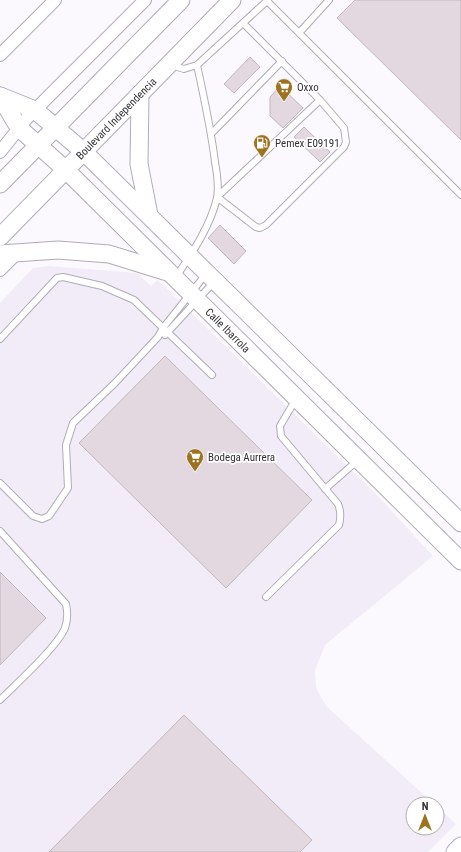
<svg xmlns="http://www.w3.org/2000/svg" width="461" height="852" font-family="'Roboto Condensed',sans-serif">
<style>
.built{fill:#f2ecf8}
.building{fill:#e3d7e0;stroke:#c2b7c0}
.lines{fill:none;stroke-linecap:round;stroke-linejoin:round}
.lane-casing{stroke:#b0abb7;stroke-width:8}
.street-casing{stroke:#b0abb7;stroke-width:14}
.secondary-casing{stroke:#b0abb7;stroke-width:19}
.lane{stroke:#fff;stroke-width:6}
.street{stroke:#fff;stroke-width:12}
.secondary{stroke:#fff;stroke-width:17}
.labels{text-anchor:middle;dominant-baseline:central;stroke-width:3.5;stroke-linejoin:round;paint-order:stroke}
.poi-label{font-size:11px;fill:#333136;stroke:#fff;text-anchor:start}
.street-label{font-size:11px;fill:#333136;stroke:#fff}
</style>
<rect width="100%" height="100%" fill="#fbf9fe"/>
<path class="built" d="M49 266 137 273 151 286 158 280 379 497 433 556 325 645 315 670 316 688 326 706 434 804H413V828H437V806L456 824 428 852H0V303L33 268Z"/>
<path class="building" d="M355 0H461V140L337 18Z
M250 57 260 67 234 93 224 84Z
M280 86 303 108 283 128 270 116V97Z
M304 127 330 152 320 162 294 137Z
M220 225 246 251 234 264 208 238Z
M165 356 312 500 226 588 79 443Z
M0 572 46 618 0 665Z
M184 715 312 840 300 852H49Z"/>
<g class="lines">
<g class="lane-casing">
<path id="lane" d="M267 1 461 195
M244 24 320 100 344 128 346 142 344 147 266 225 260 228 256 227 217 197 320 100
M299 33 329 0
M170 65 184 69 197 65 268 0
M211 134 282 61
M176 277C192 253 210 227 217 198 219 187 217 173 215 162 211 129 204 97 197 65
M165 335 214 282
M0 339 57 278 63 277 102 286 134 300 212 375
M0 483 33 516 42 519 49 516 68 488 66 445 73 423 115 383 158 337 163 328 206 274
M325 489 357 461
M0 531 66 604C68 613 68 619 65 628 57 647 16 684 0 700
M266 597 339 525C341 517 341 511 338 504L281 436 280 426 296 399"/>
</g>
<g class="street-casing">
<path id="street" d="M0 55 55 0
M0 152 27 118 145 0
M0 270 17 253"/>
</g>
<g class="secondary-casing">
<g id="secondary">
<path d="M140 94 139 164 149 215"/>
<path id="s1" d="M0 96 19 128 66 170 461 561"/>
<path d="M0 96 35 110 84 152 461 523"/>
<path d="M0 184 181 0"/>
<path id="s2" d="M0 237 232 0"/>
<path d="M0 254 58 250 109 254 167 272"/>
<path d="M455 852 461 846"/>
</g>
</g>
<use href="#lane" class="lane"/>
<use href="#street" class="street"/>
<use href="#secondary" class="secondary"/>
</g>
<defs>
<g id="supermarket-pin" transform="scale(0.9)"><path d="M0 17L-7.5 6A9.5 9.5 0 1 1 7.5 6Z" fill="#9d7321" stroke="#fff"/><path d="M-6-5.5h2.5l.6 2H6L4.5 2H-2.5L-4.4-4H-6ZM-1.5 3.2a1.3 1.3 0 1 0 .1 0ZM3 3.2a1.3 1.3 0 1 0 .1 0Z" fill="#fff"/></g>
<g id="fuel-pin" transform="scale(0.9)"><path d="M0 17L-7.5 6A9.5 9.5 0 1 1 7.5 6Z" fill="#9d7321" stroke="#fff"/><path d="M-5.5-6h7V0h2V4h1.3V-2.5L3-4.5l.8-.8L6-3V5H2.5V1h-1V6h-7ZM-4.2-4.7v3.2H.2V-4.7Z" fill="#fff"/></g>
</defs>
<g fill-rule="evenodd">
<use href="#supermarket-pin" x="284" y="87"/>
<use href="#fuel-pin" x="262" y="143"/>
<use href="#supermarket-pin" x="195" y="457"/>
</g>
<g class="labels">
<g class="poi-label">
<text x="297" y="87">Oxxo</text>
<text x="275" y="143">Pemex E09191</text>
<text x="208" y="457">Bodega Aurrera</text>
</g>
<g class="street-label">
<text stroke="none"><textPath href="#s2" startOffset="166">Boulevard Independencia</textPath></text>
<text stroke="none"><textPath href="#s1" startOffset="328">Calle Ibarrola</textPath></text>
</g>
</g>
<g transform="translate(425 816)"><circle r="19" fill="#ffffff" stroke="#adadaf"/>
<path d="M0-3L7 15L0 10L-7 15Z" fill="#9d7321"/>
<text y="-6" font-size="11" font-weight="bold" text-anchor="middle" fill="#333136">N</text>
</g>
</svg>
